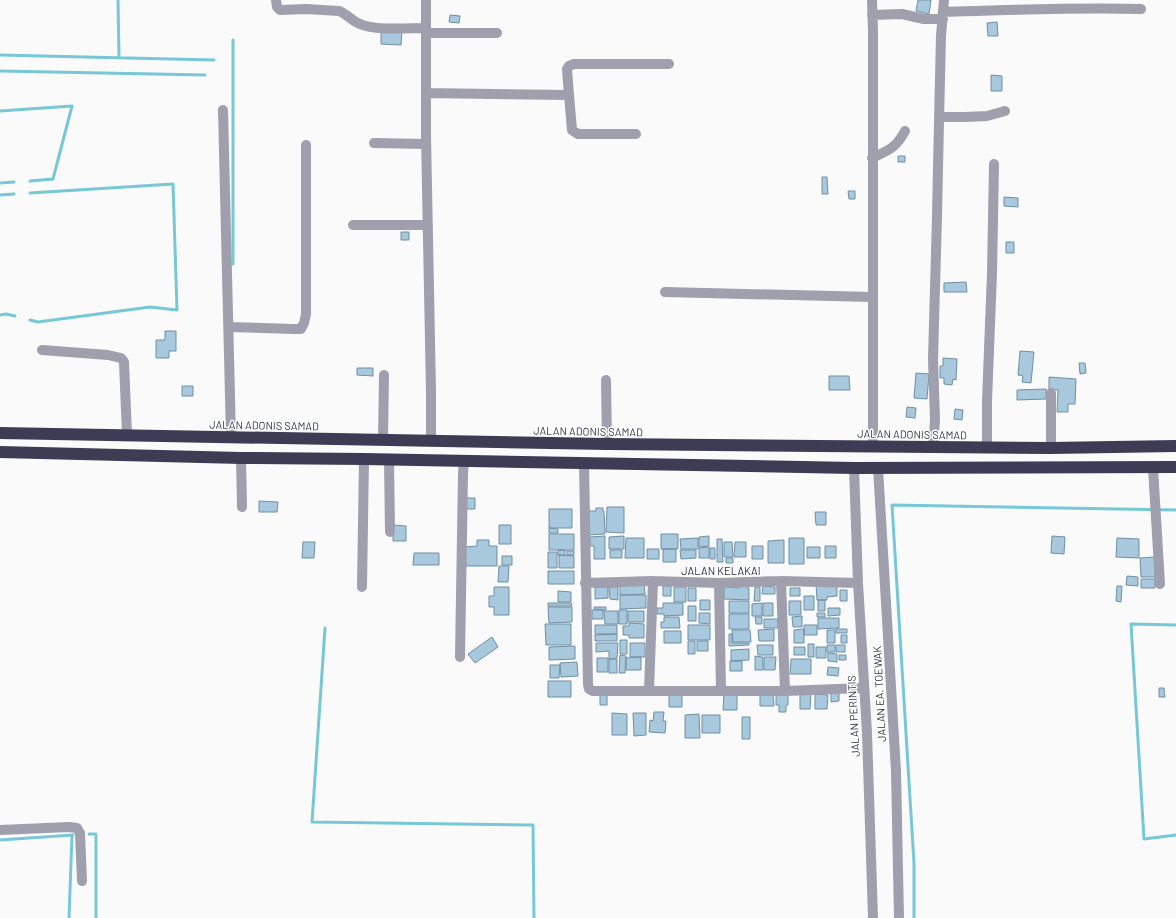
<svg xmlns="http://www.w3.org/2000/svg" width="1176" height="918" font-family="Barlow,sans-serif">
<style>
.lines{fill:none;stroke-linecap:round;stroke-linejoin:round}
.stream{stroke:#77c8d6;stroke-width:3}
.building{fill:#a8c8dd;stroke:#708fa2}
.minor{stroke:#9f9fad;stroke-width:10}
.highway{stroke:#3e3b55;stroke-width:12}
.labels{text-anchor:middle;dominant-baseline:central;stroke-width:3;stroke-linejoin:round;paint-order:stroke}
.street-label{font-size:11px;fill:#2d343f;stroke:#fff}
</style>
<rect width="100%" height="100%" fill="#fafafa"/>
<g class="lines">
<path class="stream" d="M118 0 119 58
M0 55 214 60
M0 71 205 75
M0 111 72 106 53 179 30 181
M0 183 14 182
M30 193 173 184 177 310 150 307 38 322 30 320
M0 195 14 194
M233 264V40
M0 315 6 314 15 316
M1176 625 1131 624 1144 839 1176 835
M325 628 312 822 533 825 534 918
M89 834H96V918
M0 840 73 835
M69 918 72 835
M914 918V863L892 505 1176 510"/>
</g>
<path class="building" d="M918 0H931L929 14 916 11Z
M450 15 460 16 459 23 449 22Z
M997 22 998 36H988L987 23Z
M381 30H402L401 45 381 44Z
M991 75 1002 76V91H991Z
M898 156H905V162H898Z
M822 177H827L828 194H822Z
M848 191H855V199H849Z
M1004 197 1018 198V207L1004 206Z
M401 232H409V240H401Z
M1006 242H1014V253H1006Z
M966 282 967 292H944V283Z
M165 331H176V351H169V358H156V340H165Z
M1020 351 1034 352 1031 383 1022 382 1023 376 1018 375Z
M943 358 957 359 956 380 953 379 952 385 944 384V378H940V366H943Z
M1079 363H1085L1086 373 1080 374Z
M357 368H373V376L357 375Z
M916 373 929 374 927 399 914 398Z
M829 376H849L850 390H829Z
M1049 377 1076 379 1075 404H1068V412H1057L1058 390 1049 389Z
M182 386H193V396H182Z
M1046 389V399L1017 400V390Z
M907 407 916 408 915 418 906 417Z
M955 409 963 410 962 420 954 419Z
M466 498H475V509H466Z
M259 501 278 502 277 512H259Z
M607 507H624V533L606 532Z
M596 508H603V511H604L605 534 587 535V511H596Z
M549 509H572V528H549Z
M815 512H826V525H816Z
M393 525 406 526V541H393Z
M499 525H511V544H499Z
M549 528 558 529V533H549Z
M549 534H574V550H549Z
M661 534H678V549H661Z
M605 536V559H594V546H590V537Z
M624 536V549H609V537Z
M709 536V546L699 547V537Z
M1052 536 1065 537 1064 554 1051 553Z
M626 538H644V558H625Z
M698 538V549H681L680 539Z
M789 538H804V564H789Z
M1117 538 1139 539V558L1116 557Z
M717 539H722L723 562H717Z
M477 540H489V546H497V566H466L465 547 477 546Z
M784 540V563H768V541Z
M303 542H315L314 558H302Z
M724 542H732L733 557H724Z
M735 542H746V557H734Z
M752 546H763V559H752Z
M825 546H836V558H825Z
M709 547V558H699V548Z
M807 547H820V558H807Z
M710 548H715V559H710Z
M647 549H659V559H647Z
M663 549H676V562H663Z
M558 550H565V555H558Z
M610 550H622V558H610Z
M680 550H696V558L681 559Z
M567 551H574V555H567Z
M548 552H557V568H548Z
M414 553H439V565H413Z
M559 555 574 556V568H559Z
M502 556H512V565H502Z
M1155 557V577H1141L1140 558Z
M726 558H733V563H726Z
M499 566H509L508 582H498Z
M548 571H574V584H548Z
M1127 576 1138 577V586L1126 585Z
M1141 579H1155V588H1141Z
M644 583 645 594 620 595V584Z
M739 584H747V588H749V600L724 599V587L739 588Z
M816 584 837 586V596L827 597V600H817Z
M663 586H671V596H663Z
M763 586 775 587V594H762Z
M1117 586H1122L1121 602 1116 601Z
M494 587H509V615H494V607H489V596H494Z
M595 587H608V598L595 599Z
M609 587H618V600L610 599Z
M674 587H686V602H674Z
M755 587H760V601H754Z
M688 588H696V601H688Z
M790 588H800V596H790Z
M840 590H847V601H840Z
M558 591 571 592V602H558Z
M620 595H646V608L620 609Z
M804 596H814V610H804Z
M700 600H710V610H700Z
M818 600H825V611H818Z
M729 601H749V613H729Z
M789 601H801V615H789Z
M548 603H571L572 606H548Z
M663 603H683V615L664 616V614H657V608H663Z
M762 603V616H752V604Z
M763 603H773V616H763Z
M688 606H696V621H688Z
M548 607H572V622L549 623Z
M594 607H606V610L594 609Z
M828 608H840V615L828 616Z
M592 610H603V619H592Z
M619 610H627V624H619Z
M604 611H618V624H605Z
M628 611H644V622H628Z
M699 613H710V624L699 623Z
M817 613H825V617H817Z
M729 614H749V629H729Z
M802 616V627H793L792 617Z
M664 617H679L680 628H661V622H664Z
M755 617H762V624H756Z
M818 618H839V628L818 629Z
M764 619H778V628H764Z
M629 623 644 624V638H629V635H623V626H629Z
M545 624H571V645H546Z
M595 625H617V634H595Z
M688 625H710V640H688Z
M804 625H817V635H804Z
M774 629V641H759L758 630Z
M804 629V643H794V630Z
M836 629H847V633H836Z
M732 630H750L751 642H733Z
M827 630H835V643H827Z
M664 631H681V643H664Z
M617 634V641H595V635Z
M729 634H732V643H749V645L729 646Z
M841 635H847V643H841Z
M492 637 498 647 475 663 468 654Z
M620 640H627V654H620Z
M688 641H695V654H688Z
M697 641H708V651H697Z
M596 643H618L617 658 609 659V651L596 652Z
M630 643H645V657H630Z
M808 644H814V657H808Z
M757 645H773V655H758Z
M827 645H835V652H827Z
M836 645H845V652H836Z
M575 646V659L549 660V647Z
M794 647H805V655H794Z
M816 647H826V658H816Z
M749 649V660L731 661V650Z
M828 653 837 654V662L828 661Z
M620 655 626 656 625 673H619Z
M839 655H846V660H839Z
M755 656 763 657V670H755Z
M641 657V670H626V658Z
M764 657H776L775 670H764Z
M597 658H608V672H597Z
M609 659H617V673H609Z
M791 659H811V674H790Z
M730 661H742V671H730Z
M577 662 578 676 561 677 560 663Z
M550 665H560L559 678H550Z
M828 667 839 668 838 676 827 675Z
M548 681H571V697H548Z
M1159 688H1164L1165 697H1159Z
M600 692H607V705H600Z
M788 692V705H786V712H779V705H776V693Z
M831 692H839V701L831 702Z
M669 693H682V707H669Z
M724 693H737V710H723Z
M800 693H811L810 709H800Z
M815 694 828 695 827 709H815Z
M760 695H773L774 706H760Z
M654 712H664L663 721H666L665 733 649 732 650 720 653 721Z
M612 713 627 714V735H612Z
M633 713H646V735L634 736Z
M699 714 700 738H685V715Z
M702 715H720V733H702Z
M742 717H750V739H742Z"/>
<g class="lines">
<path class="minor" d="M276 0 277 7 280 10 306 9 339 11C347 14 352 21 360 24 375 31 409 28 426 28
M426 0V136L431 392V441
M872 0 873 31V447
M943 12C1009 10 1076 7 1141 9
M872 15 902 14 924 19H943
M426 33H497
M426 93 569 95 572 130 578 134H636
M569 95 567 69 569 66 574 64H669
M223 110 231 437
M939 117H965L987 116 1005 111
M374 143 426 144
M872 158C889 150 896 148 905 131
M353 225H428
M665 292 872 297
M229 327 293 329H301L304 323 306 314V145
M42 350 108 355 121 358 124 362 127 435
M606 380 607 444
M1051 393V448
M383 439 384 375
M933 447 935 420 933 359 937 217 939 121 941 36 944 0
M987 448V401L992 273 994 164
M241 458 242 507
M389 459 390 532
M584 463 588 684 589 689 593 691H785L864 688
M854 468 858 583 867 733 873 918
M878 468 896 771 899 918
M1153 468 1160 584
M781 581 785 691
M585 583 653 581 719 583 781 581 858 583
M719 583 721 690
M362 587 364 459
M460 657 463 474 464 461
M649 690 653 581
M0 830 69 827 77 828 80 833 82 881"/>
<path class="highway" d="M0 433 607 444 1051 448 1176 446
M0 452 241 458 364 459 854 468 1176 467"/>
</g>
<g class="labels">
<g class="street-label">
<text transform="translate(264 425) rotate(1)">JALAN ADONIS SAMAD</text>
<text transform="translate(588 431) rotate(1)">JALAN ADONIS SAMAD</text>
<text transform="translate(912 434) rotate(1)">JALAN ADONIS SAMAD</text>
<text x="721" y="570">JALAN KELAKAI</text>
<text transform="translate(879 694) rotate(-93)">JALAN EA. TOEWAK</text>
<text transform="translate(853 716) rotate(-93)">JALAN PERINTIS</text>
</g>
</g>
</svg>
